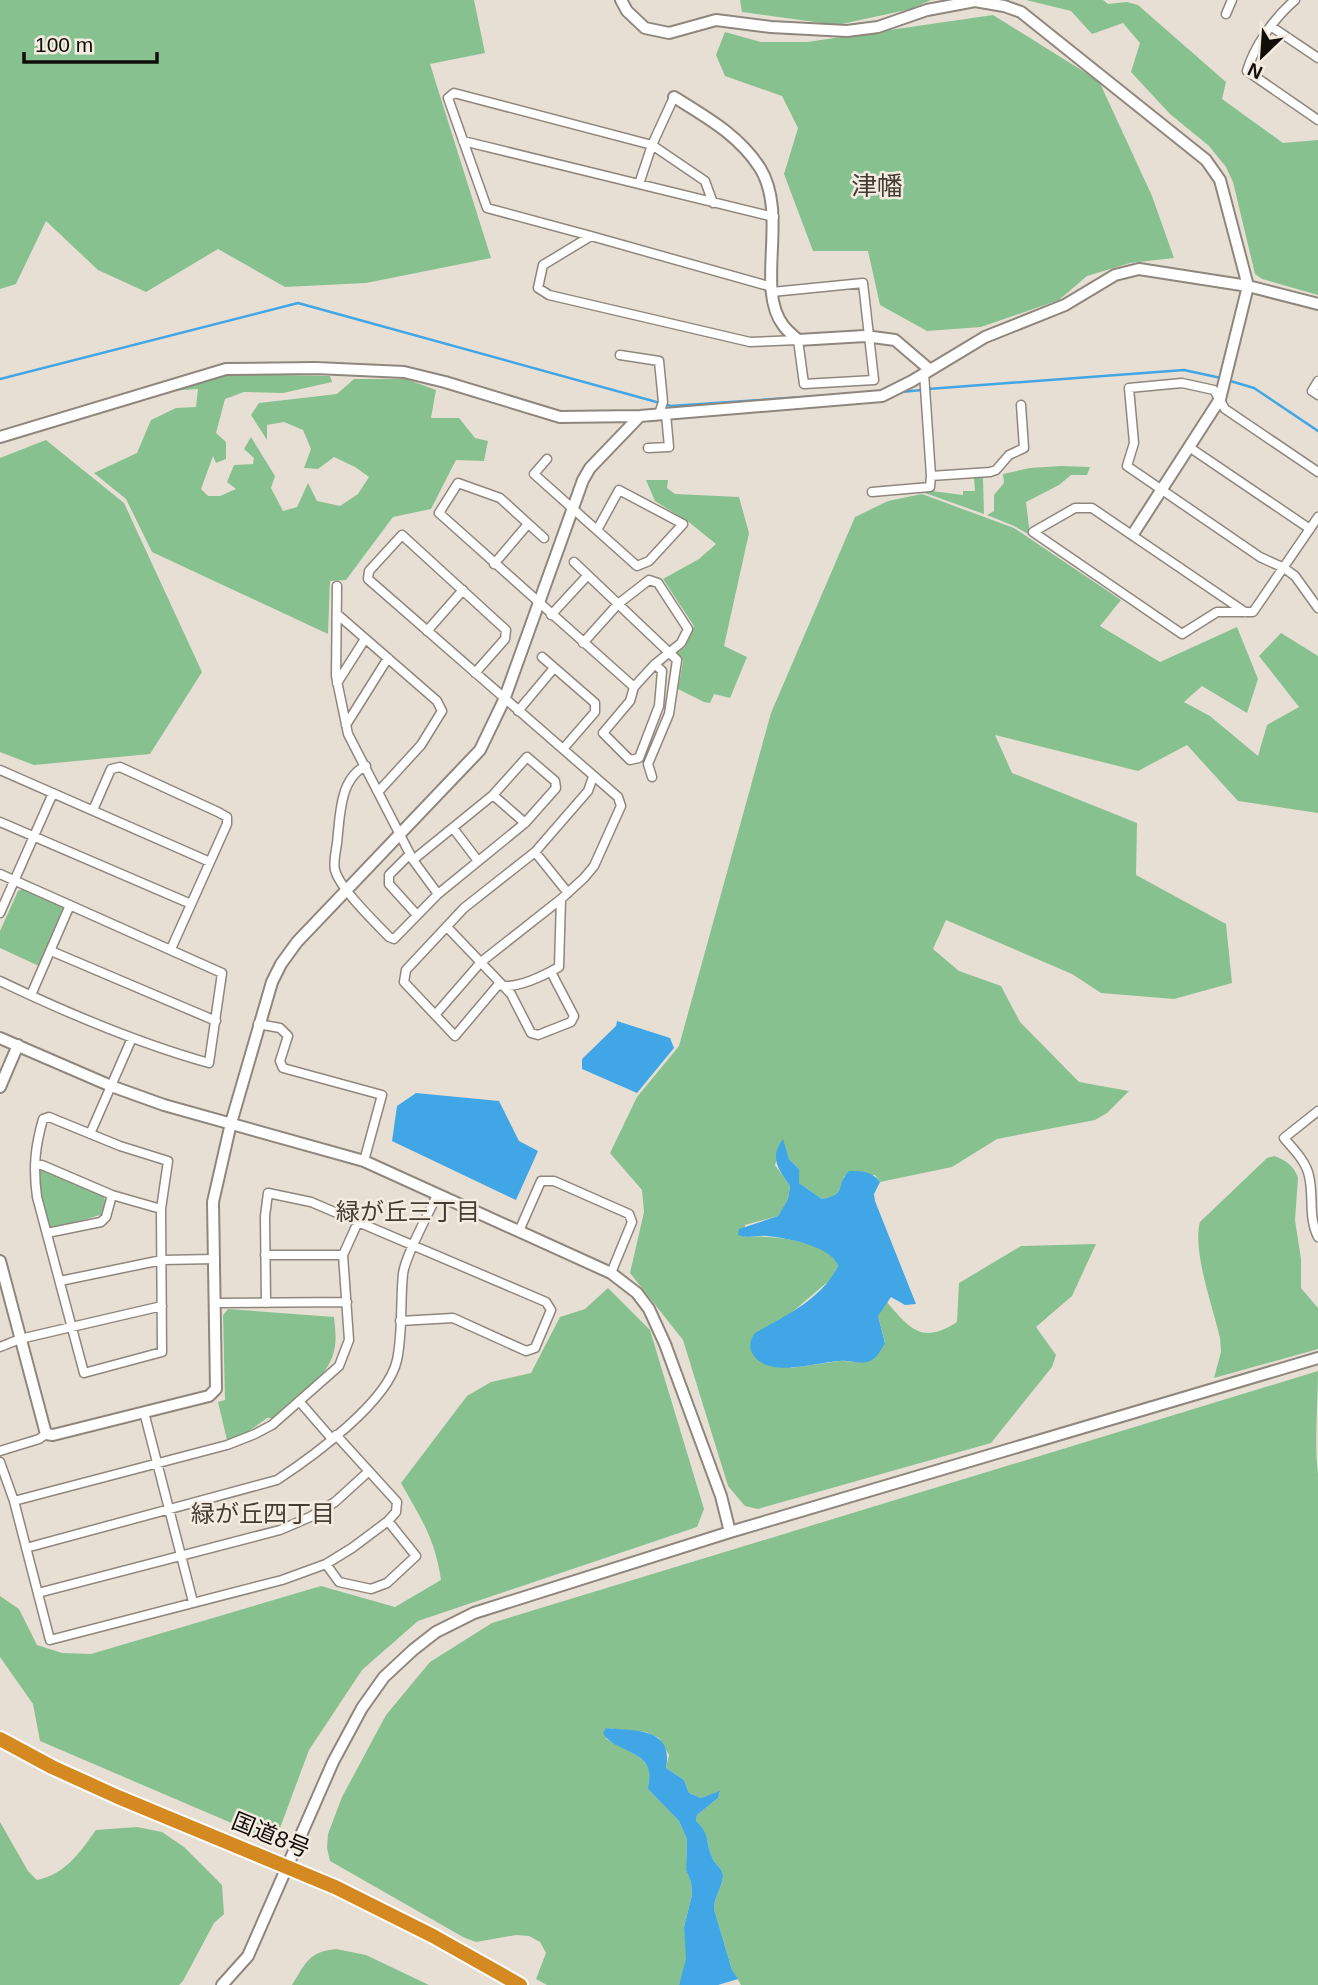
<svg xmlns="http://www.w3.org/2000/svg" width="1318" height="1985" font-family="Arial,'Noto Sans JP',sans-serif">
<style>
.green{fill:#88c190}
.water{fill:#41a6e5}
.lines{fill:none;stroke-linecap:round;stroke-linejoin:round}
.stream{stroke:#41a6e5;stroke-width:2.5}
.street-casing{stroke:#8f877d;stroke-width:11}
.secondary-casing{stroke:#8f877d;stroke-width:14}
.highway-casing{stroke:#fff;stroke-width:18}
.street{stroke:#fff;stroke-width:8}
.secondary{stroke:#fff;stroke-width:10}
.highway{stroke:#d58a21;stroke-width:14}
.labels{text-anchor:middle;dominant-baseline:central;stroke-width:5;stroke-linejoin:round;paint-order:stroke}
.street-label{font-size:23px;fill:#110e0a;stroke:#f5ece1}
.neighbourhood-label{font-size:24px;fill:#443d34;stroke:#f5ece1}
.quarter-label{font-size:26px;fill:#443d34;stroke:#f5ece1}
</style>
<rect width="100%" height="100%" fill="#e8dfd4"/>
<path class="green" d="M0 0H474L485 53 430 64 491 258 366 283 285 287 218 249 146 292 98 270 46 221 16 284 0 289Z
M740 0H931L911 9 837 25 742 12Z
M1026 0H1103L1108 4 1127 2 1138 5 1226 82 1222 99 1283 143 1318 140V295L1262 279 1255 274 1233 182 1226 167 1209 146 1170 114 1131 72 1140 43 1123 23 1092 34 1071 11Z
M993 15 1099 81 1152 196 1174 258 1130 263 1087 276 1059 300 981 327 927 331 880 305 868 251H813L784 174 798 128 782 96 725 76 716 55 725 32 761 42H807Z
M227 374 330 376 332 382 283 393 244 392 225 399 216 433 226 442V459L216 463 213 456 201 489 208 496H220L236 489 227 482 234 465 253 464 254 458 244 449 251 437 275 476 271 488 283 511 297 507 308 483 317 501 340 506 358 494 369 477 355 467 334 457 318 469 304 468 311 449 303 430 284 422 267 425V440L251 415 259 403 337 394 354 379H406L436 390 431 418H459L475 438 488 441 484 461 456 460 431 509 393 517 346 580 330 581 328 634 152 552 126 499 94 473 137 453 151 420 176 408 196 407 198 389 169 391Z
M46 440 124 503 202 672 150 754 34 765 0 752V458Z
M1061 466 1090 467 1087 475H1071L1059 485 1026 502 1030 535 1014 526 987 515 994 511V495L1004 483 1003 474 1030 468Z
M974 478H983L984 514 925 493 924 490 963 495V491H975Z
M646 480H668L667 488 675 494 739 497 749 533 724 646 747 657 730 698 714 694 710 703 704 702 678 689 683 661 677 653 685 647 694 626 663 579 699 559 716 544 690 523 655 501Z
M922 494 1014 528 1121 600 1100 626 1160 662 1237 627 1258 679 1247 713 1202 686 1184 702 1210 716 1258 756 1267 725 1299 707 1259 656 1281 633 1318 656V813L1238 801 1187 745 1138 771 995 735 1012 773 1137 823 1136 875 1226 924 1232 983 1174 999 1101 993 1072 974 946 920 933 949 959 971 1001 986 1020 1022 1079 1082 1129 1091 1107 1113 1095 1120 997 1139 952 1167 880 1182 875 1175 844 1176C840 1192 838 1196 822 1199L799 1183V1169L789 1159 782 1140 775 1165 790 1186 788 1199 778 1216 745 1225 744 1237C767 1235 831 1240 838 1266L831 1279 791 1313V1368L840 1361 867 1362 885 1342 878 1316 886 1301C910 1329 922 1345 957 1322L959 1283 1021 1246 1096 1244 1072 1296 1036 1327 1056 1355 1052 1367 991 1443 758 1509 745 1506 728 1486 683 1340 630 1273 644 1212 642 1190 610 1153 637 1097 679 1046 771 713 855 517 888 501Z
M22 889 62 906 64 911 39 966 0 948V931L18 891Z
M1274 1156C1285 1160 1294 1165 1298 1178L1295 1220 1301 1259V1288L1318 1308V1349L1214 1378 1221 1352 1220 1338C1213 1307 1192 1251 1200 1222L1267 1158Z
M42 1169 103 1195 105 1200 103 1214 54 1229 49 1227 40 1193 37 1172Z
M608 1288 650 1330 704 1509 697 1527 418 1621 362 1670 309 1750 280 1828 264 1837 40 1741 33 1704 0 1657V1596L19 1609 37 1645 62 1653 91 1654 321 1586 395 1607 441 1580C435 1538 421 1519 401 1483L467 1396 491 1382 531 1373 560 1317 585 1309Z
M228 1309 334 1317C335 1329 337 1340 334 1351 328 1379 294 1400 274 1418H267L249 1431 227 1440 218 1402 225 1400 223 1315Z
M1318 1371C1318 1406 1314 1440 1318 1474V1985H741L732 1970 714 1909C714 1897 722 1888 723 1876 723 1868 714 1864 712 1857 705 1841 711 1835 696 1822L697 1815 718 1798 720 1792 701 1798 689 1793 684 1780 666 1768 669 1755 659 1738 646 1732 606 1728V1739C618 1746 646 1755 649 1771 650 1776 648 1784 648 1789L679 1821 687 1839 686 1870 691 1882 692 1895 684 1927 687 1959 679 1985H547L536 1979 546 1953 540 1942 529 1936 516 1935 476 1942 463 1937 330 1861 327 1848 328 1834 342 1797 386 1715 430 1662 492 1623Z
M0 1822 28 1871 37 1880C66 1874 80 1852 96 1830L137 1827 162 1832 184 1847 222 1885 224 1914 214 1923 183 1981 179 1985H0Z
M336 1949 366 1955 429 1985H292C306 1963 308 1952 336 1949Z"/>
<path class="water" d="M617 1021 670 1038 674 1048 637 1093 582 1069V1059L616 1026Z
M416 1093 499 1101 519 1141 538 1151 516 1200 392 1141 397 1106Z
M783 1139 789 1159 799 1169V1183L822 1199C848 1194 835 1185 849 1171 862 1171 872 1171 880 1182L874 1194 875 1201 916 1304 905 1305 891 1297 878 1316 885 1343C881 1350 876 1360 867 1362 859 1364 848 1360 840 1361 816 1362 767 1380 752 1353 749 1347 750 1339 755 1333 785 1316 822 1299 838 1266 832 1246 786 1238 767 1236 757 1235 748 1239 738 1235L739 1229 778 1216 788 1199 790 1186C778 1169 769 1158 783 1139Z
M606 1728C635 1731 674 1727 666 1768L684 1780 689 1793 701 1798 720 1791 718 1798 697 1815 696 1821C711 1835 705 1841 712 1857 714 1864 723 1868 723 1876 722 1888 714 1897 714 1909L732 1970 738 1979 718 1985H679L686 1959 684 1927 692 1895 691 1882 686 1870 687 1839 679 1821 648 1789C648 1784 650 1777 649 1772 646 1750 611 1750 603 1733Z"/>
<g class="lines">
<path class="stream" d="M0 379 298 303 671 406 834 395
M1227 380 1254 388 1318 431
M928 389 1184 370 1221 378
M901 392 922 390"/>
<g class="street-casing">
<path id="street" d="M1295 0C1275 17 1254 46 1247 71L1318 120
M1226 14 1232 0
M1272 27 1318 58
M463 141 774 217
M639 184 652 145 674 97
M591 236 487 208 448 98 454 93 652 145 705 181 713 203
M772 292 863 283 874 380 804 384 798 340 750 342 549 295 538 288 543 265 591 236 772 287
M620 355 659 361 663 402 659 414
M924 373 931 476
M1318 381 1312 391 1318 395
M1189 447 1310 529
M648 448 669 447 666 414
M547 459 534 474 637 566 649 561 683 524 619 490 597 530
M1318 472 1225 409 1214 390 1182 383 1129 388 1134 443 1127 466 1260 557 1284 568 1295 576 1318 608
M872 492 930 487 931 476 990 472 996 470 1009 455 1024 448 1021 405
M544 538 500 498 458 483 439 513 634 687 630 701 603 733 630 760 639 758 659 706 662 671 655 664
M574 562 677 660 669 714 648 764 652 777
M494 564 528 524
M337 586 336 676 348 734 413 860 438 894
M1245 612 1092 508H1075L1033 532 1182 634 1217 612H1253L1318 517
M337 614 437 701 442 711 421 745 378 792
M551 615 587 576
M427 631 463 590
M583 643 618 604 649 580 658 583 688 629 681 643 655 664 634 687
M542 657 595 703V712L563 749
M475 673 505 639 506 630 402 535 369 571 368 579 618 797 621 806 594 866 584 878 561 899 559 967C543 976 516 990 498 985L455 1036 404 982 406 970 464 908 535 852 588 791 593 777
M337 683 365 639
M518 711 554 668
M346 725 388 658
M366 766C339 778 340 818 337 843 336 851 333 863 335 870 340 889 375 922 389 937L394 939 438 894 525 823 556 788 555 781 527 757 493 795 413 860
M0 770 210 862
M493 795 525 823
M93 810 111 769 120 767 218 812 227 817V824L171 949
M0 822 191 904
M453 828 478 861
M535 852 568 893
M410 854 389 875V884L417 915
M0 874 222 973 209 1063C137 1043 67 1013 0 981
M0 913 53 793
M447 927 511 994 531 1033 538 1035 571 1022 574 1016 551 972
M51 951 216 1021
M31 995 70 905
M435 1015 481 962 561 899
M258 1024 280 1028 288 1036 280 1061 283 1068 382 1095 364 1161
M1318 1111 1284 1138C1293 1149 1306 1161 1309 1176 1314 1197 1308 1217 1318 1237
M49 1117 120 1146 168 1161 161 1209 162 1352 84 1373 37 1197C33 1168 35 1147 43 1119Z
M90 1134 132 1038
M35 1165H42L112 1195 161 1209
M519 1231 541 1181H554L629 1214 632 1222 611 1273
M47 1233 101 1222 106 1217 112 1195
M265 1255H343
M60 1281 162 1260 215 1259
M216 1303 347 1302
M266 1303 265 1216 268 1193 311 1202 546 1302 551 1310 535 1348 526 1351 453 1318 400 1321
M0 1347 20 1339 162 1306
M299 1401 332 1439
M144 1412 193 1602
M0 1451 39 1439 46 1434
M0 1462 14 1501 50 1640 282 1580 326 1564 352 1548 388 1521 396 1512 397 1502 336 1435
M14 1501 227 1445 255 1434 272 1425 339 1366 349 1340 343 1255 358 1222
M26 1548 277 1480C312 1457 388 1402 397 1360 403 1332 400 1302 403 1274 405 1256 429 1213 437 1195
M326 1564 339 1582 371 1589 387 1583 416 1556 388 1521
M38 1593 280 1530 310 1517 335 1502 369 1471"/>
</g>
<g class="secondary-casing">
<path id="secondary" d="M621 0 627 11 645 28 669 33 716 20 771 27 847 31 878 27 927 10 975 1 1004 6 1021 12 1206 160 1220 180 1248 286 1220 399 1133 534
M674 97C706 117 739 135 760 168 789 215 755 288 783 325 787 331 793 335 798 340L865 336 895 340 929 369
M0 437 226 369 316 368 404 372 445 382 560 417 640 416 882 396 912 381 985 337 1065 305 1115 275 1139 269 1248 286 1318 304
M0 1038 111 1086 164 1105 364 1161 611 1273 637 1293 649 1309 665 1344 721 1496 730 1532
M0 1087 18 1045
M0 1261 46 1434 53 1435 209 1396 216 1389 213 1202 231 1123 272 982 281 964 297 942 480 750 504 700 583 480 590 468 640 416
M222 1985 248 1956 333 1762 362 1708 384 1677 413 1650 436 1632 474 1613 730 1532 1318 1358"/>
</g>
<g class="highway-casing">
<path id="highway" d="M0 1739 52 1767 118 1797 335 1887 433 1936 520 1985"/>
</g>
<use href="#street" class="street"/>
<use href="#secondary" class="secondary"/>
<use href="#highway" class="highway"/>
</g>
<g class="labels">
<g class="street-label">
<text transform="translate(271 1835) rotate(22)">国道8号</text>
</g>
<g class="neighbourhood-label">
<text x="408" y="1211">緑が丘三丁目</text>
<text x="263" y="1513">緑が丘四丁目</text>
</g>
<g class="quarter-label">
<text x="877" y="186">津幡</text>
</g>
</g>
<g transform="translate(1262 56) rotate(205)" stroke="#f5ece1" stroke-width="5" paint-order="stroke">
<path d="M0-5L12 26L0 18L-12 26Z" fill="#110e0a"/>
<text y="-10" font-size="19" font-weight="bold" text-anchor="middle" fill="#110e0a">N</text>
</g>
<path d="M24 52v10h133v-10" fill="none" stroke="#110e0a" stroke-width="3.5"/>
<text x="35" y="52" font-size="21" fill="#110e0a" stroke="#f5ece1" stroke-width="5" paint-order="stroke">100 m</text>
</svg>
